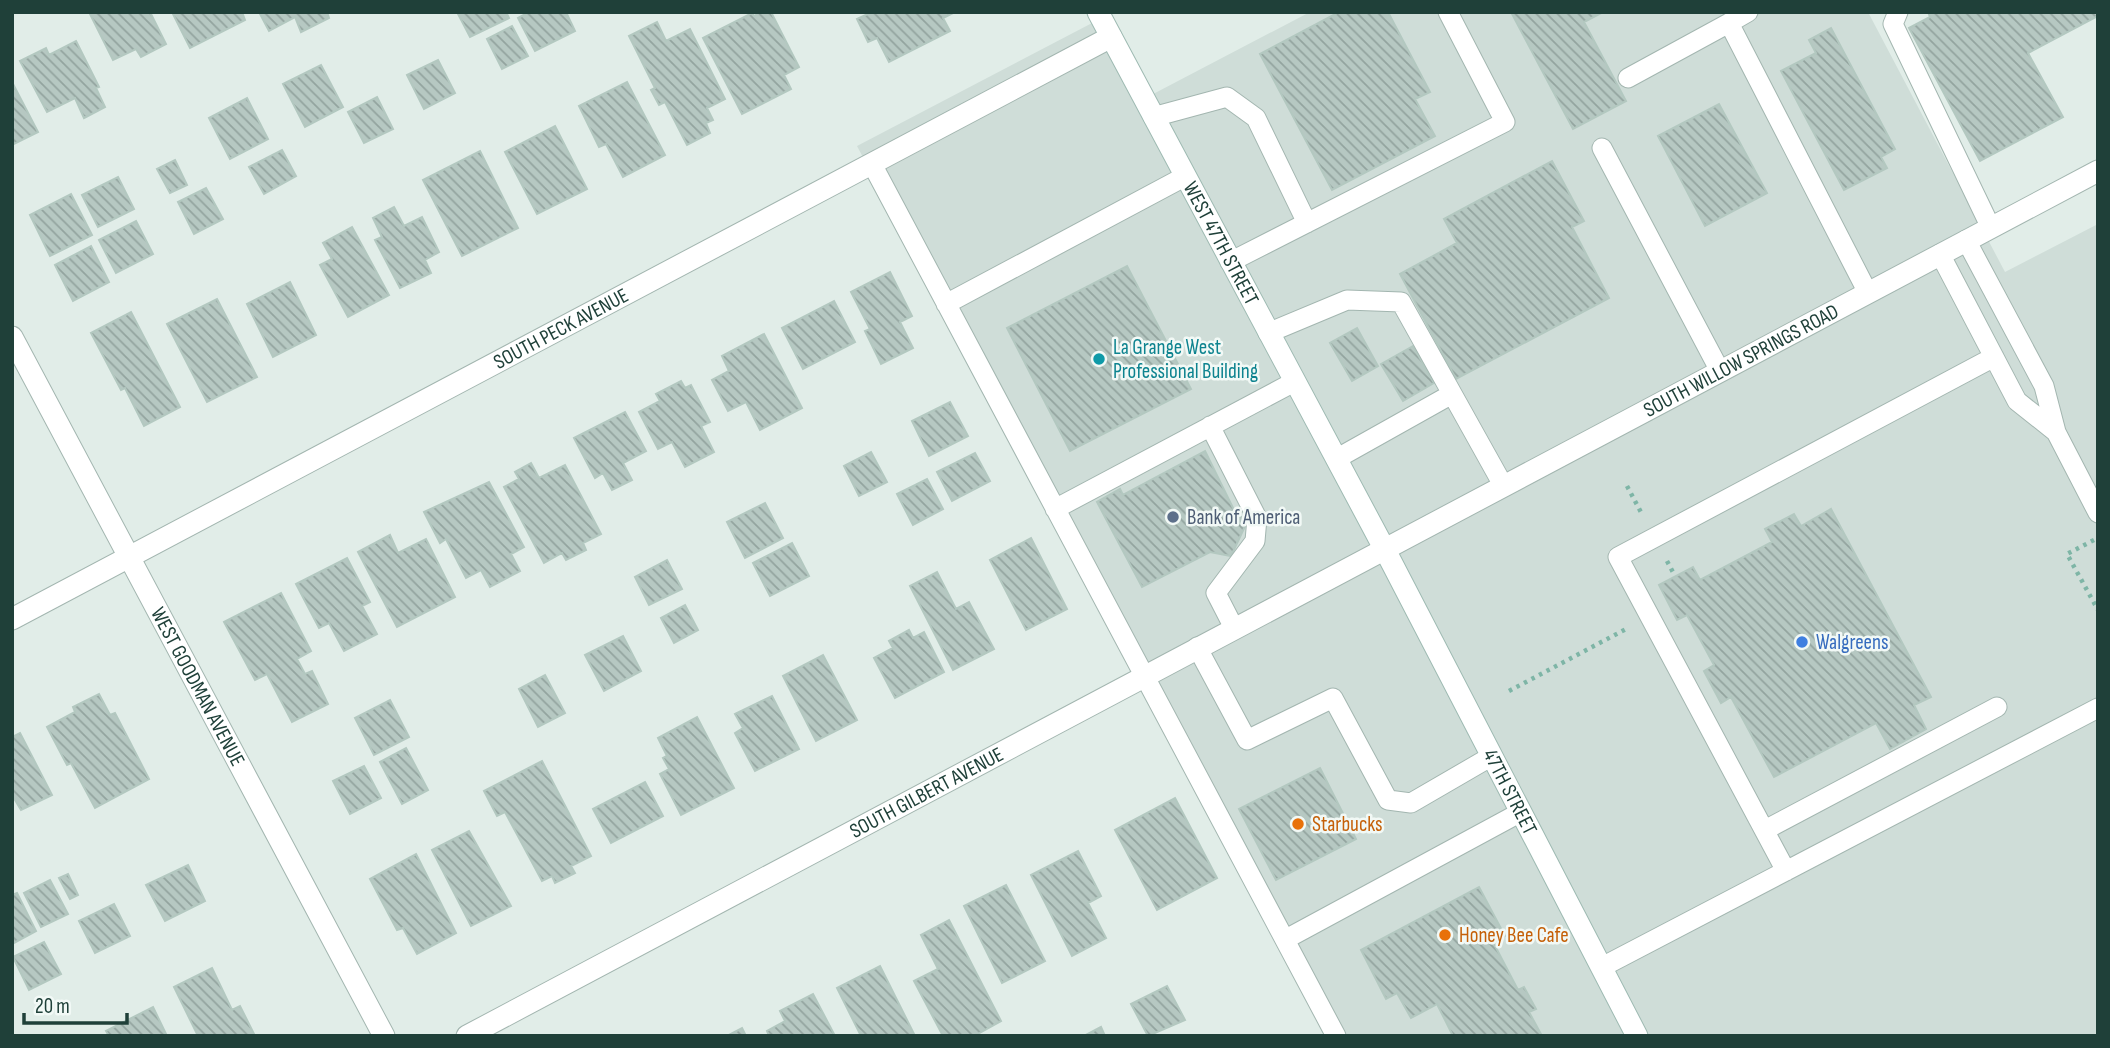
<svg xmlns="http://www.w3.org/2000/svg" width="2110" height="1048" font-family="'Sofia Sans Condensed',sans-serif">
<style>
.built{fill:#cfddd8}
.building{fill:url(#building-back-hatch);stroke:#b3c8c0;stroke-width:2}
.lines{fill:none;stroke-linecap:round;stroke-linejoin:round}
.service-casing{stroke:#a3b6b0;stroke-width:21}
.minor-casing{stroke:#a3b6b0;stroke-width:23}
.tertiary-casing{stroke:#a3b6b0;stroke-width:23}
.secondary-casing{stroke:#9ebab2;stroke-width:23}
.path{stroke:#7eb5a6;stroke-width:4.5;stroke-dasharray:3.5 5;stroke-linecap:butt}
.service{stroke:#fff;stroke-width:19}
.minor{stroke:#fff;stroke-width:21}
.tertiary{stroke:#fff;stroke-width:21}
.secondary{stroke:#fff;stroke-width:21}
.culture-dot{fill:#0f9aa8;stroke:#f2f9f6;stroke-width:2.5}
.service-dot{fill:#5c6f8a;stroke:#f2f9f6;stroke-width:2.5}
.shop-dot{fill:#3f7fe0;stroke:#f2f9f6;stroke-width:2.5}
.food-dot{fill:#e8710a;stroke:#f2f9f6;stroke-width:2.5}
.labels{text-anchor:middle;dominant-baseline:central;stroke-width:5;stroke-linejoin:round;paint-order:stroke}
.street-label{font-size:21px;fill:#1f4039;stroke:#f2f9f6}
.culture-label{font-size:21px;fill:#0d838f;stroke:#f2f9f6;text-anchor:start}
.service-label{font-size:21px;fill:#4e5e75;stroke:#f2f9f6;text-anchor:start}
.shop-label{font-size:21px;fill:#366cbe;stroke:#f2f9f6;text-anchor:start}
.food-label{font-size:21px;fill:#c56008;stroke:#f2f9f6;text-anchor:start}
</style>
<defs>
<pattern id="building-back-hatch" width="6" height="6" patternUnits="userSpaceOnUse" patternTransform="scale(1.75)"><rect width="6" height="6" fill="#b6c8c2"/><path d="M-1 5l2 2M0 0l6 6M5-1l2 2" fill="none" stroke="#93a49f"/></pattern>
</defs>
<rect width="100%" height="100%" fill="#e1ede8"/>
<path class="built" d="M1310 12H1868L2005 272 2098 224V1036H1327L857 146 1094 22 1136 103Z"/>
<path class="building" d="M89 12H150L166 44 141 57 136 49 113 60Z
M172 12H242L245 20 190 48Z
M259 12H327L329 18 301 32 295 17 269 31Z
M457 12H506L509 18 470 37Z
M529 12H566L575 31 535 51 518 18Z
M761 12H771L799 67 784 75 791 89 742 114 703 38 752 13 754 16Z
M872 12H955L943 18 950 31 889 62 877 38 868 42 857 19Z
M1339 12H1388L1430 92 1415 99 1435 136 1332 190 1260 54Z
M1511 12H1603L1584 22 1626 101 1573 129Z
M1928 12H2098V16L2028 53 2063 117 1980 161 1909 28 1930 17Z
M657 22 666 41 690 29 725 99 707 108 713 120 706 123 710 133 687 145 665 102 659 105 651 90 655 88 629 36Z
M512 26 528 56 502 69 487 39Z
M1831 28 1895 149 1881 157 1887 168 1844 190 1781 71 1816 53 1809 40Z
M76 41 99 87 96 88 105 107 84 118 75 98 47 112 20 61 46 48 49 55Z
M438 60 455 93 424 109 407 75Z
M321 65 343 107 305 127 283 84Z
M12 82 38 132 12 145Z
M627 82 665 155 623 177 606 144 599 147 579 106Z
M377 97 393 129 364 143 348 112Z
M247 98 268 139 230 159 209 118Z
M1719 104 1767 193 1705 226 1658 136Z
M555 126 587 189 537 214 505 152Z
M282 150 296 176 264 194 249 167Z
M480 151 518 228 462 256 423 180Z
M175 160 187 185 170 193 157 169Z
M1552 161 1584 221 1572 227 1609 298 1456 379 1400 274 1457 243 1444 219Z
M118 177 134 209 98 227 82 195Z
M206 188 223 219 194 234 178 202Z
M71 194 92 235 50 256 30 215Z
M394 207 404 226 422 217 439 252 425 260 431 273 400 288 375 240 382 237 373 218Z
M136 221 153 254 116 273 99 240Z
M352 227 389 295 348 317 320 265 332 259 323 243Z
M91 246 109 282 73 301 55 265Z
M1127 266 1191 389 1070 451 1007 328Z
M890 272 912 316 900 322 913 348 881 364 865 331 870 329 851 292Z
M290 282 316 335 273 357 247 304Z
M217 299 257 377 207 402 167 324Z
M834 301 855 342 803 369 782 328Z
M131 312 180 407 144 426 125 388 121 390 91 333Z
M1357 328 1378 366 1352 381 1330 343Z
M764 334 802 408 760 430 746 402 728 411 712 380 729 371 722 356Z
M1413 346 1434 383 1403 401 1381 364Z
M681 381 685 388 691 385 710 422 701 426 714 452 685 467 672 442 658 449 639 412 660 401 656 394Z
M950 402 968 436 929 456 912 421Z
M625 412 646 451 623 463 632 480 612 490 603 473 595 478 574 438Z
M1205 451 1235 512 1247 522 1231 556 1210 552 1142 587 1097 502 1120 489 1123 495Z
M871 452 887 482 859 496 844 466Z
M975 453 990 481 952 501 937 472Z
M531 463 539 478 565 465 601 534 583 543 586 550 566 560 562 553 544 563 504 487 519 479 515 472Z
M927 479 943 509 913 525 897 494Z
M489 482 524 547 511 554 520 571 490 587 481 570 466 578 446 539 440 543 424 512Z
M765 503 783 538 745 558 727 522Z
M1831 509 1931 697 1914 705 1926 729 1890 749 1876 723 1774 777 1731 697 1721 703 1704 671 1714 665 1687 615 1677 620 1659 585 1693 567 1700 580 1772 542 1765 529 1794 514 1801 526Z
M390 535 398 553 426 539 455 597 397 627 358 552Z
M1031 538 1067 609 1026 630 990 560Z
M792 543 809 576 770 596 753 563Z
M347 558 370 602 362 606 377 634 344 651 329 623 319 628 296 584Z
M667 560 682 589 649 605 635 577Z
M937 572 956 609 969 602 994 649 953 670 910 586Z
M281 593 311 651 297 659 305 674 312 671 328 704 292 722 267 674 255 680 224 622Z
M685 605 698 630 674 643 661 618Z
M909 630 913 638 924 632 944 672 895 698 874 658 893 648 889 641Z
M623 636 641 671 604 691 585 655Z
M823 655 857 720 816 741 783 676Z
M545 675 565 713 538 727 519 689Z
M99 694 110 715 115 713 149 779 95 808 71 763 67 765 47 727 75 712 73 707Z
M772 696 799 749 755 771 735 733 743 728 735 714Z
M390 700 409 737 374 755 355 718Z
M697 717 734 788 681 815 660 774 669 769 663 758 667 756 658 738Z
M20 733 52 795 21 810 12 795V737Z
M406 748 428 790 402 804 380 762Z
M542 761 591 856 571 866 575 873 555 883 552 876 542 881 505 812 497 816 484 791Z
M364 766 381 798 350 814 333 781Z
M1320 768 1356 839 1276 880 1239 809Z
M645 782 663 816 611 843 593 809Z
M1175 798 1217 878 1157 910 1115 830Z
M469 831 511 906 471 926 432 850Z
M1078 851 1101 896 1088 903 1106 938 1072 956 1031 875Z
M416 854 456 933 417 954 403 928 397 930 370 879Z
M188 865 205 901 165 921 146 885Z
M68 874 78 895 70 899 59 878Z
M50 880 68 914 41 927 24 893Z
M1006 885 1045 961 1002 983 964 906Z
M1479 887 1505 936 1493 942 1518 990 1524 987 1536 1009 1529 1012 1542 1036H1453L1437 1004 1411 1018 1397 993 1386 999 1361 950Z
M17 893 36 931 12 944V895Z
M114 904 130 936 95 953 79 921Z
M949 920 1001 1021 974 1036H943L914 981 938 969 921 935Z
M44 942 61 974 29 990 13 957Z
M880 966 915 1036H861L837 988Z
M212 968 232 1010 240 1006 255 1036H198L174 987Z
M1167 986 1185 1020 1148 1036 1131 1004Z
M813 994 835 1036H769L767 1031 785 1021 780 1011Z
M153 1007 167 1036H109L106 1031Z
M1101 1027 1105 1036H1084Z
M742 1028 746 1036H727Z"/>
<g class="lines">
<g class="service-casing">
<path id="service" d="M1898 12 1893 24 1991 228
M1729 23 1748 12
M1628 78 1729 23 1868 293
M1153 117 1227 97 1256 118 1307 223
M1602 148 1720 371
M872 164 1336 1036
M1966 240 2044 386 2056 432 2098 513
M1940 254 2017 401 2056 432
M1230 262 1505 122 1448 12
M946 304 1184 177
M1268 333 1347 300 1401 302 1503 485
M1210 426 1257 518 1255 541 1216 593 1234 628
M1336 459 1452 394
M1055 509 1294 382
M1197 647 1247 740 1333 698 1388 800 1411 803 1492 756
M1765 830 1997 707
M1786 871 1618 557 1994 357
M1286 939 1521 812
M1602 967 2098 708"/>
</g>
<g class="minor-casing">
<g id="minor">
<path id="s1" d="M12 337 384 1036"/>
<path id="s2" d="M12 619 1111 37"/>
</g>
</g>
<g class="tertiary-casing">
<g id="tertiary">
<path id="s3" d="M467 1036 2098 171"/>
</g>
</g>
<g class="secondary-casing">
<g id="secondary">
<path id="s4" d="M1098 12 1384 548 1637 1036"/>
</g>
</g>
<path class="path" d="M1627 486 1643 516
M2094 540 2067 554 2098 610
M1667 561 1675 576
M1509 691 1626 629"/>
<use href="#service" class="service"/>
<use href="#minor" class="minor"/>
<use href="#tertiary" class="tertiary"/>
<use href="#secondary" class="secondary"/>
</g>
<circle class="culture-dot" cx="1099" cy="359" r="7"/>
<circle class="service-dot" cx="1173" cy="517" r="7"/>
<circle class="shop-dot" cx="1802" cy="642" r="7"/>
<g class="food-dot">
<circle cx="1298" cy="824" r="7"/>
<circle cx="1445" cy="935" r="7"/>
</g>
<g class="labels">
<g class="street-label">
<text stroke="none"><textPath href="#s4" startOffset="262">WEST 47TH STREET</textPath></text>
<text stroke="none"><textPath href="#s2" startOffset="621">SOUTH PECK AVENUE</textPath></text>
<text stroke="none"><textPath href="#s3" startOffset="1442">SOUTH WILLOW SPRINGS ROAD</textPath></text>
<text stroke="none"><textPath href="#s1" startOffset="396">WEST GOODMAN AVENUE</textPath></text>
<text stroke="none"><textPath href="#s3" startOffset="520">SOUTH GILBERT AVENUE</textPath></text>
<text stroke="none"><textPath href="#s4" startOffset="882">47TH STREET</textPath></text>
</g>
<g class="culture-label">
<text x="1113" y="347">La Grange West<tspan x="1113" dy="24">Professional Building</tspan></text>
</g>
<g class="service-label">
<text x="1187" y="517">Bank of America</text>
</g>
<g class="shop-label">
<text x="1816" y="642">Walgreens</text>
</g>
<g class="food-label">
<text x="1312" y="824">Starbucks</text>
<text x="1459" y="935">Honey Bee Cafe</text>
</g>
</g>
<rect width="2110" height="1048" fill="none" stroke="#1f4039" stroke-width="28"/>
<path d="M24 1013v10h103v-10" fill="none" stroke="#1f4039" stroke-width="3.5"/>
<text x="35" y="1013" font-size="21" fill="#1f4039" stroke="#f2f9f6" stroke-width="5" paint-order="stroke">20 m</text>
</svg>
